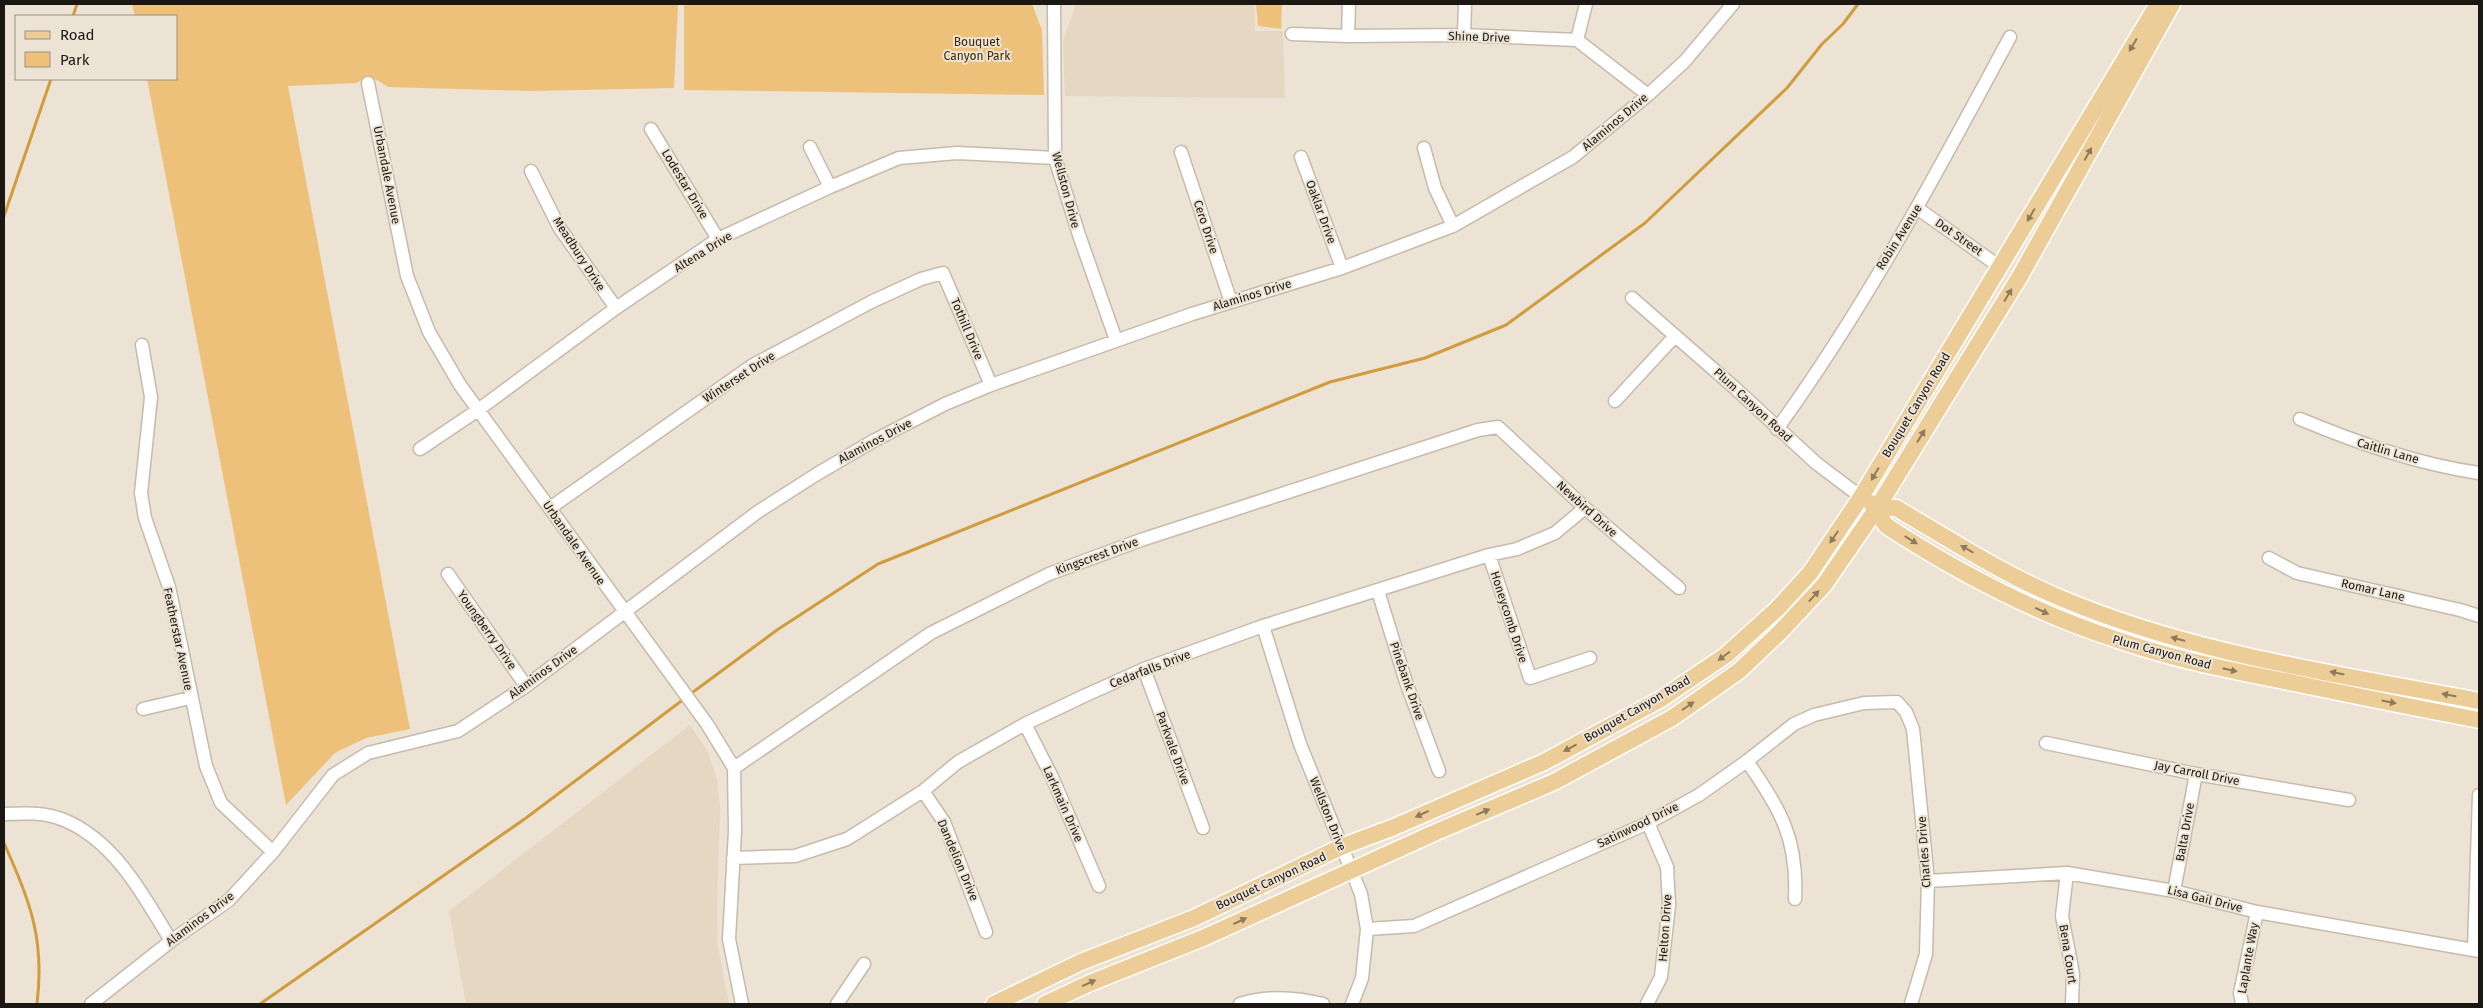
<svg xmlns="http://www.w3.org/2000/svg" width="2483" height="1008" font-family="'Fira Sans',sans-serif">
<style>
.built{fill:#e5d7c2}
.green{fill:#eec17a}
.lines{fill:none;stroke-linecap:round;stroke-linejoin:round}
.stream{stroke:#d19c3e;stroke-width:3}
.minor-casing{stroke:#c4bbad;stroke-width:15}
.major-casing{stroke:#fff;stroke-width:19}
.minor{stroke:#fff;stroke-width:12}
.major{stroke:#eccd98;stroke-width:16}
.oneway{fill:#8e7b5c}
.labels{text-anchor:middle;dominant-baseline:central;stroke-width:4;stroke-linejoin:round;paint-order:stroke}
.street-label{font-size:12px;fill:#1b1712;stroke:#ece3d4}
.park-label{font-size:12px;fill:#402b01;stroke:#ece3d4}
</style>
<rect width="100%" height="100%" fill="#ece3d4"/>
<path class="built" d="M1076 4H1253L1255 9V31H1283L1285 98 1065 96 1063 41Z
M690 725 707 750 717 779 720 809 717 912 718 947 729 1004H466L449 911Z"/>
<path class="green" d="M132 4H678L674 88 532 91 388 87C378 80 368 73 357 83L288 86 410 729 366 738 335 753 286 805 147 79H176V16H135Z
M684 4H1032L1042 30 1044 95 684 90Z
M1256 4H1282L1281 29 1258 26Z"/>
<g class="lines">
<path class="stream" d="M73 16 77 4
M4 216 51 79
M689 695 777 630 878 564 1330 382 1425 358 1506 325 1645 223 1787 88 1822 44 1843 24 1858 4
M4 843C30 902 45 938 37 1004
M260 1004 526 818 684 699"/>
<g class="minor-casing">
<path id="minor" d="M1054 4 1055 158 1079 235 1116 340
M1292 34 1348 36 1464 35 1577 40 1648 95
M1464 35 1465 4
M1348 36 1349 4
M1577 40 1586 4
M368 83 407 276 429 332 460 385 707 724 734 768 735 831 729 939 742 1004
M651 129 718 239
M810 147 830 187
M1424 148 1435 188 1453 226
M1181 152 1231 302
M1301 157 1342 268
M531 171 559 227 616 308
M1917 208 2000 267
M1632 298 1736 389 1816 463 1861 497
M142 345 151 397 141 493 145 518 169 587 206 766 221 803 273 852
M1615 401 1675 336
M2300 419C2358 443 2417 464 2479 473
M1777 429C1866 306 1938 171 2010 37
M420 449 478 410 616 308 718 239 830 187 899 158 957 153 1055 158
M550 508 753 365 871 302 921 279 943 273 991 385
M1489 555 1530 678 1590 658
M2269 558 2297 573 2460 610 2479 616
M448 574 526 686
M1378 591 1406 682 1439 771
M1263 626 1300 744 1361 894 1367 929 1362 978 1352 1004
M1144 669 1203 828
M143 709 190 698
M1025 724 1052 777 1099 886
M2046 743 2196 774 2349 800
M1747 761C1780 810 1798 837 1795 899
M734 768 931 633 1049 574 1141 540 1478 430 1498 427 1585 508 1679 588
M923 791 944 822 986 932
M4 814C24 813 45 812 64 820 115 841 144 896 171 941
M733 858 795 856 847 839 923 791 958 762 1025 724 1086 695 1144 669 1263 626 1489 555 1517 549 1555 533 1585 508
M2067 873 2062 916 2073 974 2072 1004
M1928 881 2067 873 2174 891 2257 912 2479 951
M2174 891 2196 774
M1367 929 1414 926 1648 823 1699 795 1747 761 1794 724 1814 715 1864 703 1897 702 1906 712 1913 729 1928 881 1926 954 1911 1004
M2474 949 2479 795
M91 1004 171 941 229 900 273 852 333 775 368 753 458 731 526 686 759 511 817 474 875 440 945 404 991 385 1192 314 1342 268 1453 226 1573 157 1648 95 1685 61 1733 4
M837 1004 864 964
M1240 1004C1268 995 1295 997 1323 1004
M1647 1004 1661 977 1669 905 1667 867 1648 823
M2242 1004 2240 993 2257 912"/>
</g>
<g class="major-casing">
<path id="major" d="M1871 503C1880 509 1880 521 1888 527 1959 573 2037 614 2118 640 2175 660 2235 671 2294 683 2356 696 2417 708 2479 720
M1877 508H1896C1949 539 2001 573 2058 597 2191 654 2338 674 2479 701
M994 1004 1081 962 1194 918 1341 847 1394 827 1544 762 1661 699 1726 655 1777 609 1810 573 1861 497 2158 4
M1045 1004 1090 983 1203 938 1434 833 1554 782 1672 718 1739 671 1780 632 1824 585 1877 508 2019 278 2172 4"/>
</g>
<use href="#minor" class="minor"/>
<use href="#major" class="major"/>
</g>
<defs><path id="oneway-solid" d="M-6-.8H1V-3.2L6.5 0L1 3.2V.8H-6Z" transform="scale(1.25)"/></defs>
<g class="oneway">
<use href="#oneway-solid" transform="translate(2133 45) rotate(121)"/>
<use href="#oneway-solid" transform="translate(2088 154) rotate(-61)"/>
<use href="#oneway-solid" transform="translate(2031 215) rotate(121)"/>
<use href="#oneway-solid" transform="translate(2008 295) rotate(-59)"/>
<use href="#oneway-solid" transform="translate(1921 436) rotate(-58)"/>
<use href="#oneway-solid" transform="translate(1875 474) rotate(121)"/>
<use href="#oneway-solid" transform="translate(1834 537) rotate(124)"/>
<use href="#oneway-solid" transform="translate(1911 540) rotate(31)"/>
<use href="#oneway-solid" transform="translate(1967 549) rotate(-150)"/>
<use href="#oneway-solid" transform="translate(1814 596) rotate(-47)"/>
<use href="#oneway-solid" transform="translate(2042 611) rotate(25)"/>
<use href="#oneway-solid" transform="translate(2178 639) rotate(-165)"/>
<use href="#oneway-solid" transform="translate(1724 656) rotate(143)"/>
<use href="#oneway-solid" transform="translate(2230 670) rotate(13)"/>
<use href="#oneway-solid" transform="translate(2337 673) rotate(-169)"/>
<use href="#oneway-solid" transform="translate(2449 695) rotate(-169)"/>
<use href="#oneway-solid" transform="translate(2389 702) rotate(11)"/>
<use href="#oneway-solid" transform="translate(1688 706) rotate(-35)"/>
<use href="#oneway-solid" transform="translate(1570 748) rotate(152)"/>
<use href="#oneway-solid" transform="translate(1483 812) rotate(-23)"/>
<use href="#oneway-solid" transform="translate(1422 814) rotate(155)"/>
<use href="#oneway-solid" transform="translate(1240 921) rotate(-25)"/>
<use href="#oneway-solid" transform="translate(1089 983) rotate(-24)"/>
</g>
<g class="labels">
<g class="street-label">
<text transform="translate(1479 37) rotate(2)">Shine Drive</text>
<text transform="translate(1615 122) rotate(-40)">Alaminos Drive</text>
<text transform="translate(387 175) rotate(79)">Urbandale Avenue</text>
<text transform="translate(685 184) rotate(59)">Lodestar Drive</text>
<text transform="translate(1066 190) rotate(75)">Wellston Drive</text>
<text transform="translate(1321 212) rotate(70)">Oaklar Drive</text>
<text transform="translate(1206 227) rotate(72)">Cero Drive</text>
<text transform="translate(1899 237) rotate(-58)">Robin Avenue</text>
<text transform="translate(1959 237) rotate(35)">Dot Street</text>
<text transform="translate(703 252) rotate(-32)">Altena Drive</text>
<text transform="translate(579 254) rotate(57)">Meadbury Drive</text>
<text transform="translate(1252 295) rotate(-17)">Alaminos Drive</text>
<text transform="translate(967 329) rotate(67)">Tothill Drive</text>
<text transform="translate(739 377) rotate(-33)">Winterset Drive</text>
<text transform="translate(1753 405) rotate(43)">Plum Canyon Road</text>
<text transform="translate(1916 405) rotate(-59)">Bouquet Canyon Road</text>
<text transform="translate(875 441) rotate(-28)">Alaminos Drive</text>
<text transform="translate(2388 451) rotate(16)">Caitlin Lane</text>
<text transform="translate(1587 509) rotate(42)">Newbird Drive</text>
<text transform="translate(574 543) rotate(55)">Urbandale Avenue</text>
<text transform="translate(1097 556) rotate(-20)">Kingscrest Drive</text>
<text transform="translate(2373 590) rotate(13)">Romar Lane</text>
<text transform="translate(1509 617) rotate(72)">Honeycomb Drive</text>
<text transform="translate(487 630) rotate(55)">Youngberry Drive</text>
<text transform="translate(178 639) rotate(78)">Featherstar Avenue</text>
<text transform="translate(2162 652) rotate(15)">Plum Canyon Road</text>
<text transform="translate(1150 669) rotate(-21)">Cedarfalls Drive</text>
<text transform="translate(543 672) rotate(-36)">Alaminos Drive</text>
<text transform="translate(1407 681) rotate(71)">Pinebank Drive</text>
<text transform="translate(1637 709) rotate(-30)">Bouquet Canyon Road</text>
<text transform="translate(1173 748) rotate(70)">Parkvale Drive</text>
<text transform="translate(2197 773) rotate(11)">Jay Carroll Drive</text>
<text transform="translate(1063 804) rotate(66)">Larkmain Drive</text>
<text transform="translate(1328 814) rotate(68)">Wellston Drive</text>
<text transform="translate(1638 825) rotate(-26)">Satinwood Drive</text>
<text transform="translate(2185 832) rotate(-80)">Balta Drive</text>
<text transform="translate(1924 852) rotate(-94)">Charles Drive</text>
<text transform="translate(958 860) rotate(67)">Dandelion Drive</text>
<text transform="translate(1271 881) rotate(-25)">Bouquet Canyon Road</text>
<text transform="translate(2205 899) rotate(14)">Lisa Gail Drive</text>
<text transform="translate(200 919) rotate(-37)">Alaminos Drive</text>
<text transform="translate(1665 928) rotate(-86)">Helton Drive</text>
<text transform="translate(2068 954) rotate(81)">Bena Court</text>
<text transform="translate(2248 958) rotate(-80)">Laplante Way</text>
</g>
<g class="park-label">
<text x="977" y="42">Bouquet<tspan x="977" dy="14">Canyon Park</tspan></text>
</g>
</g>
<rect width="2483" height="1008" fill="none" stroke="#1b1712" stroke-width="10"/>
<rect x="15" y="15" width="162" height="65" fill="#ece3d4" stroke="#989186"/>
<rect x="25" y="31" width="25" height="8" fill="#eccd98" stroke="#989186"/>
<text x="60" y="40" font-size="15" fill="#1b1712">Road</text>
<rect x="25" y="52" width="25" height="15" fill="#eec17a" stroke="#989186"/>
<text x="60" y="65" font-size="15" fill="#1b1712">Park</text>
</svg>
